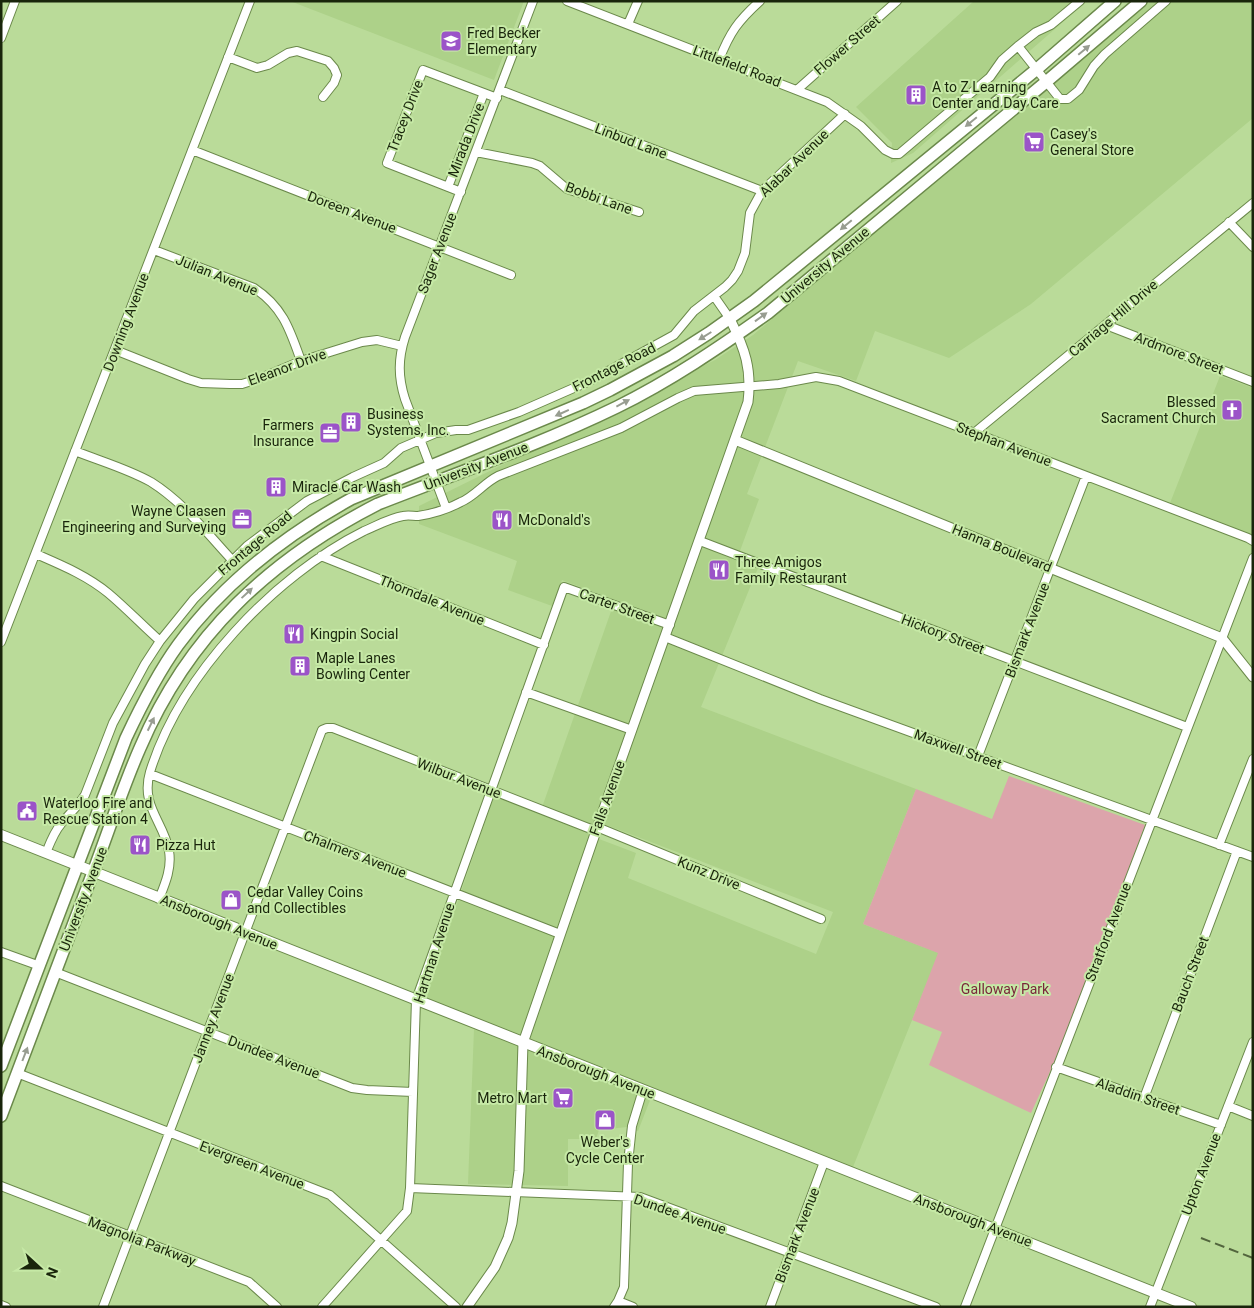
<svg xmlns="http://www.w3.org/2000/svg" width="1254" height="1308" font-family="Roboto,sans-serif">
<style>
.built{fill:#add189;fill-rule:evenodd}
.green{fill:#dca4ab}
.lines{fill:none;stroke-linecap:round;stroke-linejoin:round}
.minor-casing{stroke:#6b894b;stroke-width:10}
.tertiary-casing{stroke:#6b894b;stroke-width:11}
.secondary-casing{stroke:#6b894b;stroke-width:12}
.primary-casing{stroke:#6b894b;stroke-width:14}
.minor{stroke:#fff;stroke-width:8}
.tertiary{stroke:#fff;stroke-width:9}
.secondary{stroke:#fff;stroke-width:10}
.primary{stroke:#fff;stroke-width:11}
.rail{stroke:#52653d;stroke-width:2;stroke-dasharray:10 5;stroke-linecap:butt}
.oneway{fill:#989d91}
.labels{text-anchor:middle;dominant-baseline:central;stroke-width:4;stroke-linejoin:round;paint-order:stroke}
.poi-label{font-size:14px;fill:#19250b;stroke:#c6e9a6;text-anchor:start}
.street-label{font-size:14px;fill:#19250b;stroke:#c6e9a6}
.park-label{font-size:14px;fill:#79273a;stroke:#c6e9a6}
</style>
<rect width="100%" height="100%" fill="#badb99"/>
<path class="built" d="M290 1H524L494 80Z
M974 1H1087L913 153 891 163 892 143 856 107Z
M1151 1H1253V118L1031 304 949 358 875 331 856 381 798 361 747 494 759 499 737 559 758 568 701 707 916 789 863 924 939 953 853 1167 654 1090 638 1131 627 1127 599 1130 596 1139H568V1186L468 1184 474 1029 421 1008 494 796 540 813 615 600 562 580 552 606 508 590 517 561 419 524V506L715 360 753 335ZM604 824 833 912 816 954 628 878 636 853 599 839Z
M1220 376 1253 388V536L1170 503Z"/>
<path class="green" d="M1009 776 1145 825 1077 1013 1031 1113 929 1065 942 1032 912 1020 938 953 863 924 916 789 992 819Z"/>
<g class="lines">
<g class="minor-casing">
<path id="minor" d="M567 1 827 102 861 126 885 150 893 154H899L990 77 1002 60 1018 46 1036 32 1051 25 1080 1
M628 24 638 1
M1 38 15 1
M1018 46 1060 99H1068L1079 90 1094 66 1105 54 1166 1
M228 57 257 68 268 65 288 53 297 51 328 61 334 68 337 75 334 83 323 97
M719 60C730 32 738 21 760 1
M798 89 897 1
M500 90 762 191
M192 150 511 275
M476 152 532 163 540 166 567 189 639 212
M448 187 484 93
M461 192 387 163 423 70 497 98
M1229 222 1253 247
M154 250 254 288C283 307 290 330 301 361
M714 296 730 319
M1106 325 1253 382
M115 350 188 379 201 383 230 384H242L258 379 301 361 362 342 377 340 402 346
M974 433 1253 203
M75 451C100 461 128 469 151 482 183 502 207 533 232 560
M446 508 405 399C398 377 398 359 405 337L533 1
M700 541 1187 727
M36 554C61 565 86 575 108 593 126 608 142 625 160 641
M321 556 544 645
M665 637 820 699 1253 857
M1 642 250 1
M526 692 632 730
M978 756 1086 476
M150 774 560 934
M597 827 821 919
M1219 845 1253 759
M46 853C50 843 54 832 61 824 69 814 78 806 85 795L113 723 145 664 160 641 194 599 247 546 307 501 353 477 384 463 401 448 436 433 456 430H468L519 412 592 380 674 335 694 311 725 287 732 280 738 271 745 253 750 213 762 191 845 114
M159 899C165 884 172 868 169 851 164 822 140 806 150 772 180 675 274 576 364 531 376 526 390 518 403 516 408 515 413 516 418 516 432 514 448 509 461 502 475 496 484 483 498 476L621 428 678 398 694 391 779 384 816 377 839 381 1248 538 1253 541
M1 952 40 966
M55 972 352 1088 367 1090 413 1092
M1056 1067 1221 1125
M17 1073 330 1195 456 1307
M1144 1098 1237 851
M1228 1106 1253 1116
M1 1186 249 1282 277 1307
M410 1188 640 1197 936 1307
M618 1301 633 1307
M1 1305 6 1307
M103 1307 322 730 327 728H333L596 831
M322 1307 407 1211 410 1188 416 1000 564 587 670 625
M614 1307 618 1301 624 1287 628 1163 632 1126 643 1090
M770 1307 824 1162
M965 1307 1253 558
M1150 1307 1253 1042"/>
</g>
<g class="tertiary-casing">
<path id="tertiary" d="M735 440 1222 638 1253 677
M467 1307 495 1267 508 1238 512 1223 519 1171 523 1043 596 831 748 402C752 369 745 349 730 319"/>
</g>
<g class="secondary-casing">
<path id="secondary" d="M1 835 1191 1307"/>
</g>
<g class="primary-casing">
<path id="primary" d="M1 1066 126 738C141 706 157 674 178 645 224 582 284 536 351 499L583 403 610 390 673 356 709 333 754 301 1037 69 1115 1
M1 1116C31 1035 62 955 92 875 108 833 122 789 140 748 188 635 270 559 378 504 457 473 539 445 617 407 670 381 720 347 768 313L1046 82 1141 1"/>
</g>
<use href="#minor" class="minor"/>
<use href="#tertiary" class="tertiary"/>
<use href="#secondary" class="secondary"/>
<use href="#primary" class="primary"/>
<path class="rail" d="M1201 1238 1253 1258"/>
</g>
<defs><path id="oneway-solid" d="M-6-.8H1V-3.2L6.5 0L1 3.2V.8H-6Z" transform="scale(1.25)"/></defs>
<g class="oneway">
<use href="#oneway-solid" transform="translate(1084 50) rotate(-40)"/>
<use href="#oneway-solid" transform="translate(971 122) rotate(141)"/>
<use href="#oneway-solid" transform="translate(846 225) rotate(140)"/>
<use href="#oneway-solid" transform="translate(761 317) rotate(-36)"/>
<use href="#oneway-solid" transform="translate(705 336) rotate(148)"/>
<use href="#oneway-solid" transform="translate(623 403) rotate(-28)"/>
<use href="#oneway-solid" transform="translate(562 413) rotate(156)"/>
<use href="#oneway-solid" transform="translate(247 593) rotate(-43)"/>
<use href="#oneway-solid" transform="translate(151 724) rotate(-64)"/>
<use href="#oneway-solid" transform="translate(25 1054) rotate(-69)"/>
</g>
<defs>
<g id="school-square" transform="scale(1.125)"><rect x="-9" y="-9" width="18" height="18" rx="4" fill="#9b54c8" stroke="#c6e9a6"/><path d="M0-5L7-2L0 1L-7-2ZM-4 1L0 2.5L4 1V4Q0 6-4 4Z" fill="#fff"/></g>
<g id="building-square" transform="scale(1.125)"><rect x="-9" y="-9" width="18" height="18" rx="4" fill="#9b54c8" stroke="#c6e9a6"/><path d="M-4-6H4V6H1V3H-1V6H-4ZM-2.5-4.3h1.7v1.8h-1.7ZM.8-4.3h1.7v1.8H.8ZM-2.5-1h1.7V.8h-1.7ZM.8-1h1.7V.8H.8Z" fill="#fff"/></g>
<g id="supermarket-square" transform="scale(1.125)"><rect x="-9" y="-9" width="18" height="18" rx="4" fill="#9b54c8" stroke="#c6e9a6"/><path d="M-6-5.5h2.5l.6 2H6L4.5 2H-2.5L-4.4-4H-6ZM-1.5 3.2a1.3 1.3 0 1 0 .1 0ZM3 3.2a1.3 1.3 0 1 0 .1 0Z" fill="#fff"/></g>
<g id="church-square" transform="scale(1.125)"><rect x="-9" y="-9" width="18" height="18" rx="4" fill="#9b54c8" stroke="#c6e9a6"/><path d="M-1.2-6h2.4v3.5h3.3v2.4h-3.3V6h-2.4V-.1h-3.3v-2.4h3.3Z" fill="#fff"/></g>
<g id="office-square" transform="scale(1.125)"><rect x="-9" y="-9" width="18" height="18" rx="4" fill="#9b54c8" stroke="#c6e9a6"/><path d="M-6-3h4V-5.5h4V-3h4V5H-6ZM-1-4.5V-3h2v-1.5ZM-6 0V1H6V0Z" fill="#fff"/></g>
<g id="restaurant-square" transform="scale(1.125)"><rect x="-9" y="-9" width="18" height="18" rx="4" fill="#9b54c8" stroke="#c6e9a6"/><path d="M-5-6h1v4h1v-4h1v4h1v-4h1v5L-1.5 .5V6h-2V.5L-5-1ZM5-6V6H3V1.5H1.5Q1.5-4 5-6Z" fill="#fff"/></g>
<g id="civic-square" transform="scale(1.125)"><rect x="-9" y="-9" width="18" height="18" rx="4" fill="#9b54c8" stroke="#c6e9a6"/><path d="M-.6-6.5H3V-4.5H.6V-3L4-1V1h2V6H-6V1h2V-1L-.6-3ZM-1.2 2.5V6h2.4V2.5Z" fill="#fff"/></g>
<g id="shop-square" transform="scale(1.125)"><rect x="-9" y="-9" width="18" height="18" rx="4" fill="#9b54c8" stroke="#c6e9a6"/><path d="M-5-2.5h2.3a2.7 3.5 0 0 1 5.4 0H5L5.5 6h-11ZM-1.5-2.5h3a1.5 2.3 0 0 0-3 0Z" fill="#fff"/></g>
</defs>
<g fill-rule="evenodd">
<use href="#school-square" x="451" y="41"/>
<use href="#building-square" x="916" y="95"/>
<use href="#supermarket-square" x="1034" y="142"/>
<use href="#church-square" x="1232" y="410"/>
<use href="#building-square" x="351" y="422"/>
<use href="#office-square" x="330" y="433"/>
<use href="#building-square" x="276" y="487"/>
<use href="#office-square" x="242" y="519"/>
<use href="#restaurant-square" x="502" y="520"/>
<use href="#restaurant-square" x="719" y="570"/>
<use href="#restaurant-square" x="294" y="634"/>
<use href="#building-square" x="300" y="666"/>
<use href="#civic-square" x="27" y="811"/>
<use href="#restaurant-square" x="140" y="845"/>
<use href="#shop-square" x="231" y="900"/>
<use href="#supermarket-square" x="563" y="1098"/>
<use href="#shop-square" x="605" y="1120"/>
</g>
<g class="labels">
<g class="poi-label">
<text x="467" y="33">Fred Becker<tspan x="467" dy="16">Elementary</tspan></text>
<text x="932" y="87">A to Z Learning<tspan x="932" dy="16">Center and Day Care</tspan></text>
<text x="1050" y="134">Casey's<tspan x="1050" dy="16">General Store</tspan></text>
<text x="1216" y="402" text-anchor="end">Blessed<tspan x="1216" dy="16">Sacrament Church</tspan></text>
<text x="367" y="414">Business<tspan x="367" dy="16">Systems, Inc.</tspan></text>
<text x="314" y="425" text-anchor="end">Farmers<tspan x="314" dy="16">Insurance</tspan></text>
<text x="292" y="487">Miracle Car Wash</text>
<text x="226" y="511" text-anchor="end">Wayne Claasen<tspan x="226" dy="16">Engineering and Surveying</tspan></text>
<text x="518" y="520">McDonald's</text>
<text x="735" y="562">Three Amigos<tspan x="735" dy="16">Family Restaurant</tspan></text>
<text x="310" y="634">Kingpin Social</text>
<text x="316" y="658">Maple Lanes<tspan x="316" dy="16">Bowling Center</tspan></text>
<text x="43" y="803">Waterloo Fire and<tspan x="43" dy="16">Rescue Station 4</tspan></text>
<text x="156" y="845">Pizza Hut</text>
<text x="247" y="892">Cedar Valley Coins<tspan x="247" dy="16">and Collectibles</tspan></text>
<text x="547" y="1098" text-anchor="end">Metro Mart</text>
<text x="605" y="1142" text-anchor="middle">Weber's<tspan x="605" dy="16">Cycle Center</tspan></text>
</g>
<g class="street-label">
<text transform="translate(847 45) rotate(-41)">Flower Street</text>
<text transform="translate(737 66) rotate(21)">Littlefield Road</text>
<text transform="translate(405 116) rotate(-69)">Tracey Drive</text>
<text transform="translate(466 140) rotate(-69)">Mirada Drive</text>
<text transform="translate(631 141) rotate(21)">Linbud Lane</text>
<text transform="translate(794 163) rotate(-44)">Alabar Avenue</text>
<text transform="translate(599 198) rotate(20)">Bobbi Lane</text>
<text transform="translate(352 212) rotate(21)">Doreen Avenue</text>
<text transform="translate(437 253) rotate(-69)">Sager Avenue</text>
<text transform="translate(825 265) rotate(-40)">University Avenue</text>
<text transform="translate(217 275) rotate(22)">Julian Avenue</text>
<text transform="translate(1113 318) rotate(-40)">Carriage Hill Drive</text>
<text transform="translate(126 322) rotate(-69)">Downing Avenue</text>
<text transform="translate(1179 353) rotate(21)">Ardmore Street</text>
<text transform="translate(287 367) rotate(-20)">Eleanor Drive</text>
<text transform="translate(614 367) rotate(-27)">Frontage Road</text>
<text transform="translate(1004 444) rotate(21)">Stephan Avenue</text>
<text transform="translate(476 466) rotate(-21)">University Avenue</text>
<text transform="translate(255 543) rotate(-40)">Frontage Road</text>
<text transform="translate(1002 548) rotate(22)">Hanna Boulevard</text>
<text transform="translate(432 600) rotate(22)">Thorndale Avenue</text>
<text transform="translate(617 606) rotate(20)">Carter Street</text>
<text transform="translate(1027 630) rotate(-69)">Bismark Avenue</text>
<text transform="translate(943 634) rotate(21)">Hickory Street</text>
<text transform="translate(958 749) rotate(20)">Maxwell Street</text>
<text transform="translate(459 778) rotate(21)">Wilbur Avenue</text>
<text transform="translate(607 798) rotate(-70)">Falls Avenue</text>
<text transform="translate(355 854) rotate(21)">Chalmers Avenue</text>
<text transform="translate(709 873) rotate(22)">Kunz Drive</text>
<text transform="translate(83 899) rotate(-69)">University Avenue</text>
<text transform="translate(219 922) rotate(22)">Ansborough Avenue</text>
<text transform="translate(1108 932) rotate(-69)">Stratford Avenue</text>
<text transform="translate(434 953) rotate(-72)">Hartman Avenue</text>
<text transform="translate(1190 974) rotate(-69)">Bauch Street</text>
<text transform="translate(213 1018) rotate(-69)">Janney Avenue</text>
<text transform="translate(274 1057) rotate(21)">Dundee Avenue</text>
<text transform="translate(596 1072) rotate(21)">Ansborough Avenue</text>
<text transform="translate(1138 1096) rotate(19)">Aladdin Street</text>
<text transform="translate(252 1165) rotate(21)">Evergreen Avenue</text>
<text transform="translate(1201 1174) rotate(-69)">Upton Avenue</text>
<text transform="translate(680 1214) rotate(19)">Dundee Avenue</text>
<text transform="translate(973 1220) rotate(21)">Ansborough Avenue</text>
<text transform="translate(797 1235) rotate(-69)">Bismark Avenue</text>
<text transform="translate(142 1241) rotate(21)">Magnolia Parkway</text>
</g>
<g class="park-label">
<text x="1005" y="989">Galloway Park</text>
</g>
</g>
<rect width="1254" height="1308" fill="none" stroke="#19250b" stroke-width="5"/>
<g transform="translate(40 1268) rotate(111)" stroke="#c6e9a6" stroke-width="4" paint-order="stroke">
<path d="M0-4L9 19L0 12L-9 19Z" fill="#19250b"/>
<text y="-8" font-size="14" font-weight="bold" text-anchor="middle" fill="#19250b">N</text>
</g>
</svg>
